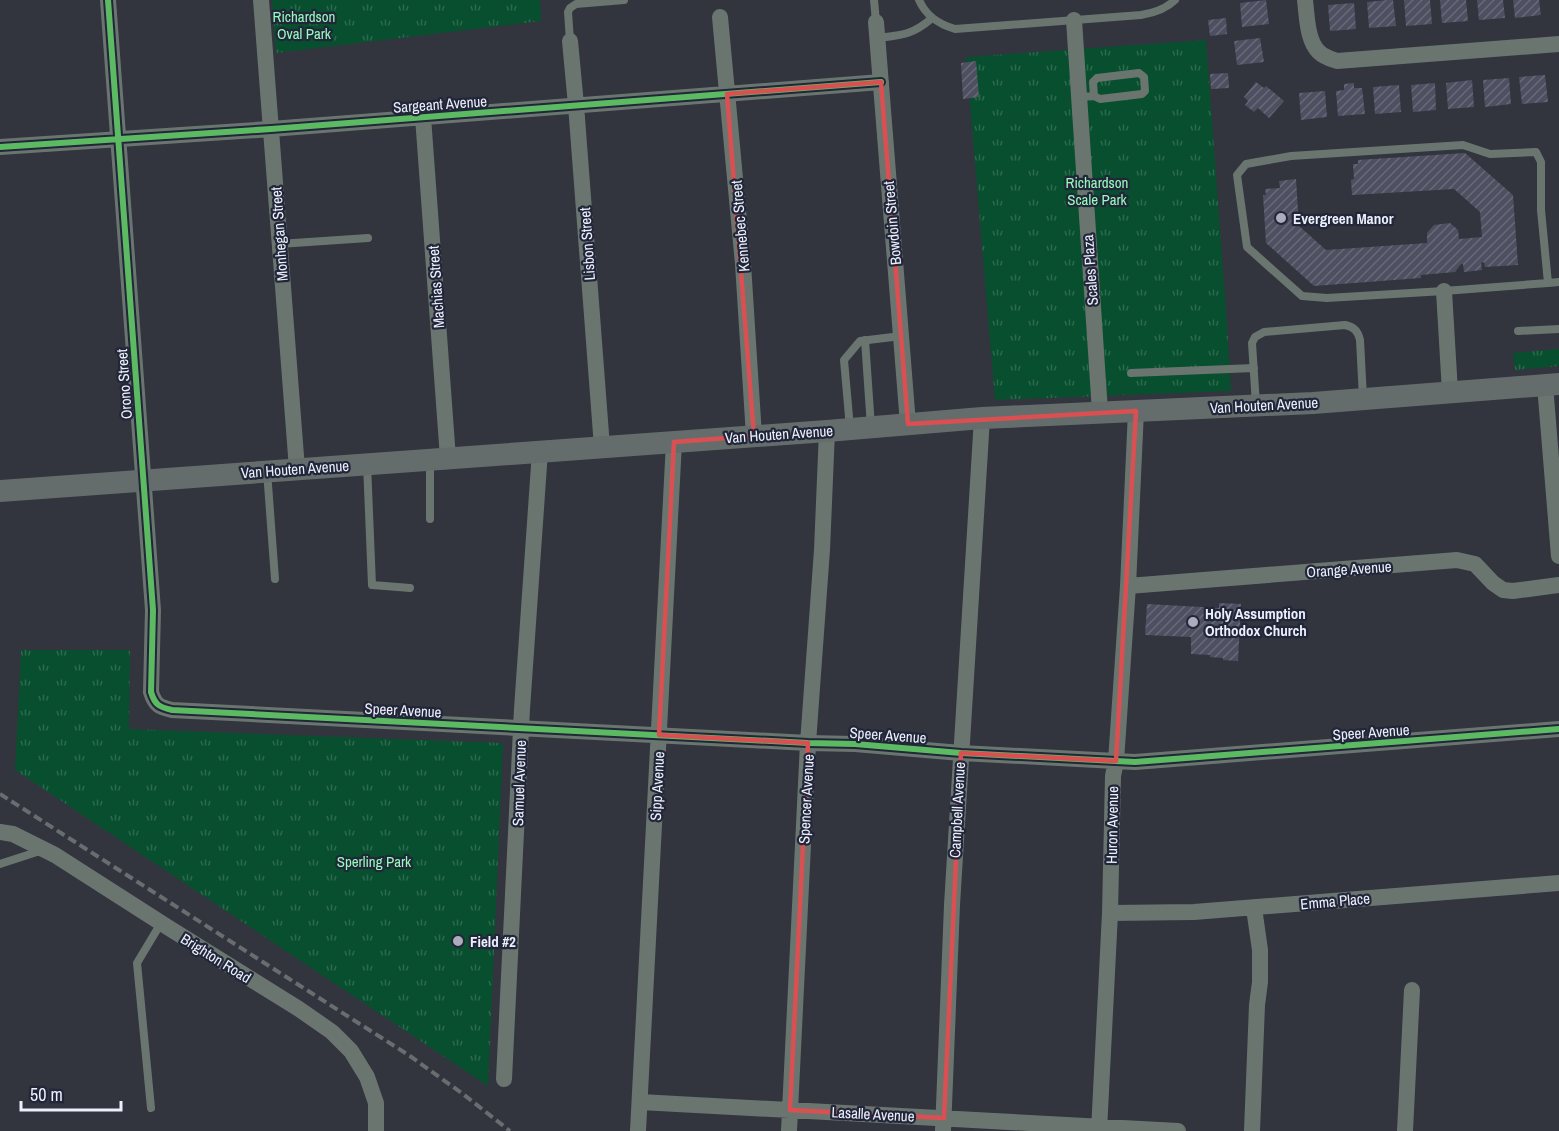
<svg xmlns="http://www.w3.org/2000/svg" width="1559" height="1131" font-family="'Archivo Narrow',sans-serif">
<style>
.park{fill:url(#park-tufts)}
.building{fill:url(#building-hatch)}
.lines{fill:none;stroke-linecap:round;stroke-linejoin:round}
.lane{stroke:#6b7570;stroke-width:8}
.street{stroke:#6b7570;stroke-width:16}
.secondary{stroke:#656d6c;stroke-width:22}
.rail{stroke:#686e6f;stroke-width:4;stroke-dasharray:9 4.5;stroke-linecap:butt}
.cycleway-casing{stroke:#222639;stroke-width:10}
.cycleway{stroke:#5cba63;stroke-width:6}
.marked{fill:none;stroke:#da5052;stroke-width:4.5;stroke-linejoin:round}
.poi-dot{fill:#abaeba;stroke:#222639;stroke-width:2}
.labels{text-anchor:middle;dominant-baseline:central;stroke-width:4.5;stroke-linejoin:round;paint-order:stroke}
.park-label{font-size:15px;fill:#96fbbb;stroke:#222639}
.street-label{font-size:15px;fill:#eceffc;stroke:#222639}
.poi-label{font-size:15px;font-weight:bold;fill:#eceffc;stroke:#222639;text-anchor:start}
</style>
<defs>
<pattern id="park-tufts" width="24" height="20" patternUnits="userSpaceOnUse" patternTransform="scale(1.5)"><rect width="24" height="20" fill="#084f2f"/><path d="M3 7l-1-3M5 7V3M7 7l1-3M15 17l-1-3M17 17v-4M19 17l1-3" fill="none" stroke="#2c694e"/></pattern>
<pattern id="building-hatch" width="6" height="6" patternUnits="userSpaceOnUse" patternTransform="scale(1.5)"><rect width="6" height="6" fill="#4e5061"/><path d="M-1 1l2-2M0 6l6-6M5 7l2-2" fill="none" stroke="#686a79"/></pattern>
</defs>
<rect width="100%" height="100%" fill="#32343e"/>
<path class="park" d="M272 0H540L541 21 276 53Z
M1206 40 1227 324 1231 391 995 400 966 57Z
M1559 349V366L1515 370 1513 353Z
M21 650H130L129 729 503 743 488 1086 15 770Z"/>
<path class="building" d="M1266 0 1269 24 1242 27 1240 3Z
M1387 0H1393L1396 26 1369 28 1367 2Z
M1404 0H1430L1432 24 1406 26Z
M1440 0H1466L1468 21 1442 23Z
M1477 0H1503L1505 18 1479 20Z
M1513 0H1539L1541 15 1515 18Z
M1354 3 1356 29 1330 31 1328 5Z
M1226 18 1227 34 1210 36 1208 20Z
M1260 38 1264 62 1237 65 1234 41Z
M976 61 979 97 963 99 961 63Z
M1228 73 1229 88 1211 89 1210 74Z
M1545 75 1548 102 1522 104 1519 77Z
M1509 78 1511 104 1485 107 1483 80Z
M1472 80 1474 107 1448 109 1446 83Z
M1256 82 1264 88 1266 86 1284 101 1269 118 1258 108 1254 112 1245 105 1248 101 1244 97Z
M1354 83V88H1362L1365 114 1338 116 1336 91 1344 90V84Z
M1435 83 1436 110 1413 112 1411 85Z
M1399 85 1401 112 1375 114 1373 87Z
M1325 91 1327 117 1301 120 1299 93Z
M1465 153 1513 195 1518 265 1485 267 1484 262 1481 263 1482 270 1464 272 1463 264H1461L1455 272 1421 275V278L1314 286 1266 243 1263 195H1266L1265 189 1280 188 1279 181 1296 179 1299 226 1326 250 1427 243V233L1434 225 1450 223 1458 230 1459 239 1482 237 1480 212 1454 189 1352 195 1351 180 1354 179 1353 164H1358V160Z
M1219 603 1241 604 1238 661 1223 660V658L1210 657V655L1191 654V637L1145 635 1147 604 1219 608Z"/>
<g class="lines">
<path class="lane" d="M874 0 876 22
M919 0C926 16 938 24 955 29L1141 15C1154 13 1166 9 1175 0
M878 38C902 35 912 35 931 19
M570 41 568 12 570 8 576 4 624 0
M1079 97 1094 96 1100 99 1142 94 1145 91 1144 77 1139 73 1097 78 1093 82 1094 96
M1463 145 1490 154 1536 152 1541 162V210L1548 283 1444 291 1327 298 1302 296 1247 247 1237 175 1246 164 1291 156Z
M279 244 368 238
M1548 283 1559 282
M1518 331 1559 329
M865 340 871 427
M1131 373 1254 368
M1256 405 1252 343 1255 337 1264 332 1345 325C1354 327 1358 331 1360 340L1363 398
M850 428 844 360 860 341 901 336
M367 464 372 585 410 588
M267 471 275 579
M430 519V460
M0 864 43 850
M151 1108 137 963 161 923"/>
<path class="street" d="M108 0 153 610 151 692C155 705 159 707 172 710L808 743 855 744 961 753 1135 762 1559 729
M261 0 297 469
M1305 0C1307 16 1307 41 1319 52 1324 57 1331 59 1337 61L1559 44
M720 17 743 264 754 436
M1074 20 1100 412
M876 22 908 424
M570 41 576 105 602 447
M423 117 448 458
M0 147 271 129 881 82
M1444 291 1450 392
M1545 385 1559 556
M1128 586 1457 560 1475 564 1493 583 1503 590 1513 591 1559 585
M0 832 13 834 55 855 169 928 299 1009 332 1032 351 1051 367 1077 376 1103V1131
M1110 913 1194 912 1559 883
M504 1079 522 709 540 451
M640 1102 1178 1131
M638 1131 674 442
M789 1131 808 743 822 550 827 431
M943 1131 952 905 982 418
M1099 1131 1110 913 1113 776 1116 761 1128 586 1136 411
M1252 1131 1257 1005 1260 982V950L1254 908
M1405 1131 1412 990"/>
<path class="secondary" d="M0 491 827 431 982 418 1313 403 1559 384"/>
<path class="rail" d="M0 794 410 1056 463 1094 510 1131"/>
<g class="cycleway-casing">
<path id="cycleway" d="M108 0 153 610 151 692C155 705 159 707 172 710L808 743 855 744 961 753 1135 762 1559 729
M0 147 271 129 881 82"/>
</g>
<use href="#cycleway" class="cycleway"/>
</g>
<path class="marked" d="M881 82 908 424 1136 411 1116 761 961 753 944 1118 790 1110 808 743 659 735 674 442 754 436 727 94Z"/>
<g class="poi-dot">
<circle cx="1281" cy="218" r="6"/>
<circle cx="1193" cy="622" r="6"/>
<circle cx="458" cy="941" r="6"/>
</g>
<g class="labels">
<g class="park-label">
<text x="304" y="16">Richardson<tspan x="304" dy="17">Oval Park</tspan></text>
<text x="1097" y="182">Richardson<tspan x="1097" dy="17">Scale Park</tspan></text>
<text x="374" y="861">Sperling Park</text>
</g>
<g class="street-label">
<text transform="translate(440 104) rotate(-4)">Sargeant Avenue</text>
<text transform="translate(892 223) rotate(-95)">Bowdoin Street</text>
<text transform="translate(740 226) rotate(-95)">Kennebec Street</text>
<text transform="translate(279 234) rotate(-94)">Monhegan Street</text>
<text transform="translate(587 244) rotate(-94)">Lisbon Street</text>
<text transform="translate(1090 270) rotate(-94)">Scales Plaza</text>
<text transform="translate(436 287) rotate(-94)">Machias Street</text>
<text transform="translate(124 384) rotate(-94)">Orono Street</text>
<text transform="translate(1264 405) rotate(-3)">Van Houten Avenue</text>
<text transform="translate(779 434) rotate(-4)">Van Houten Avenue</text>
<text transform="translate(295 469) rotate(-4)">Van Houten Avenue</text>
<text transform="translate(1349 569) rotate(-4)">Orange Avenue</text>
<text transform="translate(403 710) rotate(3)">Speer Avenue</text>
<text transform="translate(1371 732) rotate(-4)">Speer Avenue</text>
<text transform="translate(888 735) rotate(4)">Speer Avenue</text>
<text transform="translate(519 783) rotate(-88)">Samuel Avenue</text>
<text transform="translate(657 786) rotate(-87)">Sipp Avenue</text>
<text transform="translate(806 799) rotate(-87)">Spencer Avenue</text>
<text transform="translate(957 810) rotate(-87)">Campbell Avenue</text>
<text transform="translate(1112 825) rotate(-89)">Huron Avenue</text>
<text transform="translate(1335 901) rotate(-5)">Emma Place</text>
<text transform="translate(216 958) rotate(32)">Brighton Road</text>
<text transform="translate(873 1114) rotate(3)">Lasalle Avenue</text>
</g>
<g class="poi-label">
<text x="1293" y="218">Evergreen Manor</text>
<text x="1205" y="613">Holy Assumption<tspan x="1205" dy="17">Orthodox Church</tspan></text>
<text x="470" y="941">Field #2</text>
</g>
</g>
<path d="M21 1101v9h100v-9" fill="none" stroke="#eceffc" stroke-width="3"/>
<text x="30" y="1101" font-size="18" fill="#eceffc" stroke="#222639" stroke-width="4.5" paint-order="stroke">50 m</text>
</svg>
